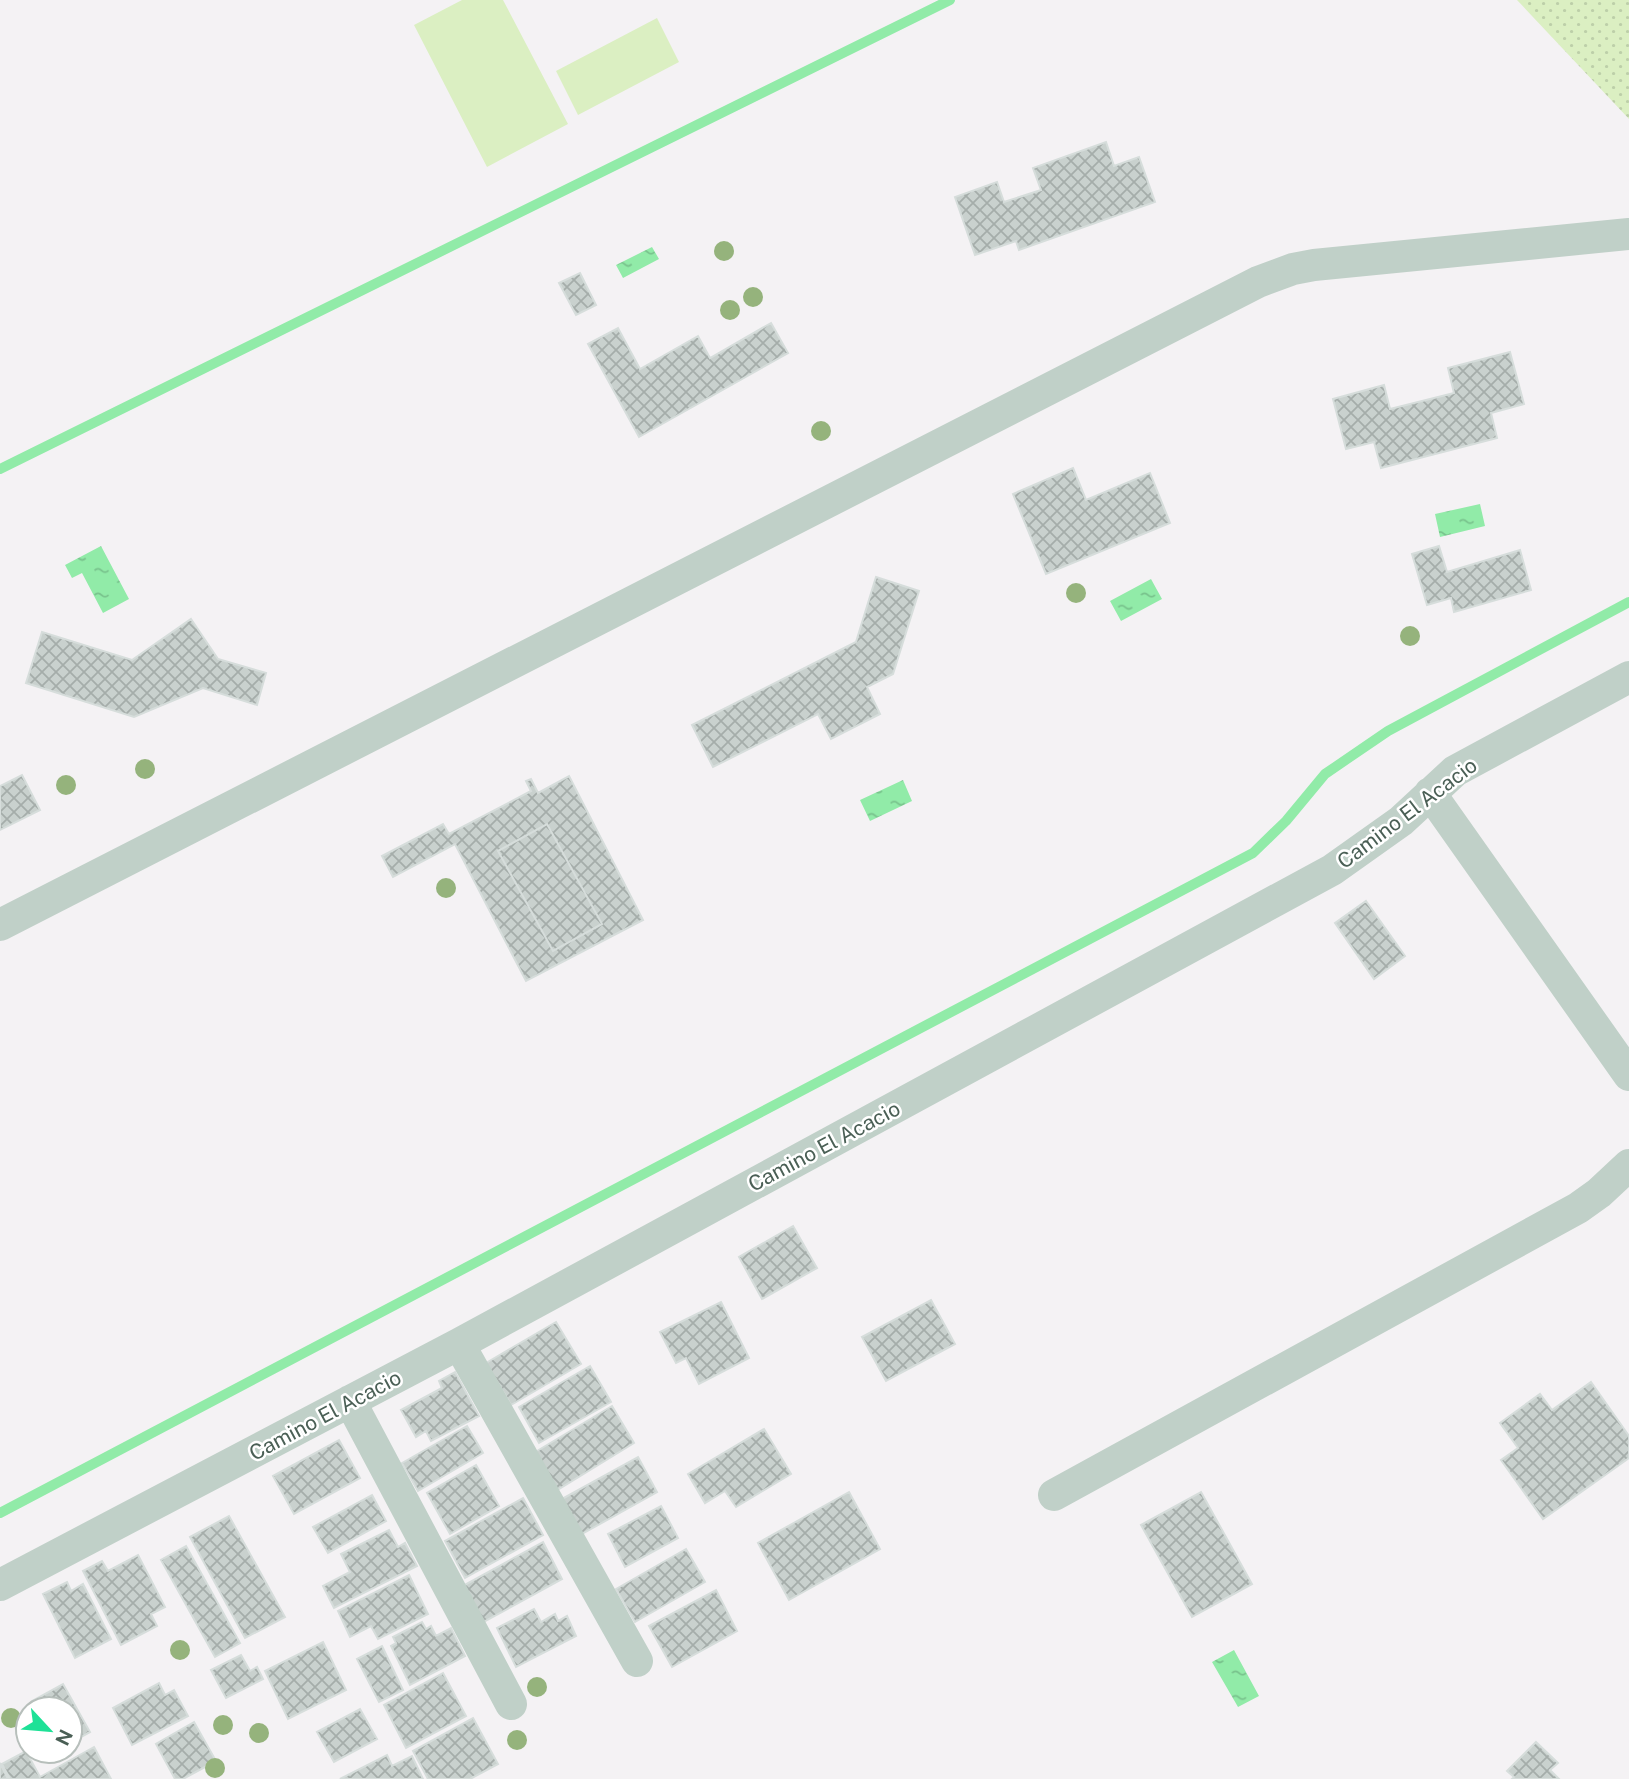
<svg xmlns="http://www.w3.org/2000/svg" width="1629" height="1779" font-family="'Public Sans',sans-serif">
<style>
.grass{fill:url(#grass-dots)}
.pitch{fill:#dbefc2}
.water{fill:url(#water-ripples)}
.lines{fill:none;stroke-linecap:round;stroke-linejoin:round}
.stream{stroke:#91eba8;stroke-width:10}
.building{fill:url(#building-cross-hatch);stroke:#d6dddb;stroke-width:2}
.street{stroke:#c0d0c8;stroke-width:32}
.tree{fill:#95b37c}
.labels{text-anchor:middle;dominant-baseline:central;stroke-width:5;stroke-linejoin:round;paint-order:stroke}
.street-label{font-size:21px;fill:#4a5f55;stroke:#fff}
</style>
<defs>
<pattern id="grass-dots" width="8" height="8" patternUnits="userSpaceOnUse" patternTransform="scale(1.75)"><rect width="8" height="8" fill="#dbefc2"/><path d="M2 2h.1M6 6h.1" fill="none" stroke="#bdcfa9" stroke-width="1.8" stroke-linecap="round"/></pattern>
<pattern id="water-ripples" width="26" height="14" patternUnits="userSpaceOnUse" patternTransform="scale(1.75)"><rect width="26" height="14" fill="#91eba8"/><path d="M2 4q2-2 4 0t4 0M15 11q2-2 4 0t4 0" fill="none" stroke="#78c28c"/></pattern>
<pattern id="building-cross-hatch" width="8" height="8" patternUnits="userSpaceOnUse" patternTransform="scale(1.75)"><rect width="8" height="8" fill="#c9d1ce"/><path d="M0 0l8 8M0 8l8-8" fill="none" stroke="#a5adaa"/></pattern>
</defs>
<rect width="100%" height="100%" fill="#f4f2f4"/>
<path class="grass" d="M1517 0H1629V119Z"/>
<path class="pitch" d="M462 0H503L568 124 487 167 414 25Z
M657 18 679 62 578 115 556 71Z"/>
<path class="water" d="M652 247 659 259 623 278 616 265Z
M1480 504 1485 526 1440 537 1435 514Z
M101 546 129 599 103 613 82 573 72 578 65 565Z
M1151 579 1162 599 1121 621 1110 601Z
M903 780 912 801 870 821 860 800Z
M1234 1650 1259 1696 1238 1707 1212 1662Z"/>
<g class="lines">
<path class="stream" d="M0 469 950 0
M0 1513 1253 853 1286 821 1325 774 1388 731 1629 602"/>
</g>
<path class="building" d="M1106 142 1114 166 1139 157 1155 202 1019 250 1016 241 975 255 955 197 997 182 1004 202 1041 190 1033 168Z
M580 273 596 305 576 315 559 283Z
M771 323 788 353 639 437 588 344 618 328 640 369 698 336 710 358Z
M1510 352 1524 404 1491 413 1497 438 1381 468 1374 442 1346 449 1333 399 1384 385 1390 409 1454 393 1448 368Z
M1073 468 1086 500 1150 473 1170 523 1046 574 1013 494Z
M1439 546 1447 572 1520 550 1531 590 1454 612 1451 598 1427 605 1412 554Z
M876 577 919 591 893 674 867 687 880 714 831 739 818 714 713 767 692 725 856 642Z
M191 619 218 659 266 673 257 705 203 688 134 717 26 683 42 632 132 660Z
M22 775 40 810 0 830V786Z
M569 776 643 920 526 981 455 844 393 877 382 856 443 824 449 834 531 791 526 781 531 779 538 793Z
M547 824 602 924 553 951 498 851Z
M1366 901 1405 956 1374 979 1335 923Z
M793 1226 817 1268 762 1299 739 1257Z
M931 1300 955 1344 886 1381 862 1337Z
M721 1302 749 1358 699 1384 686 1358 676 1363 660 1332Z
M556 1322 581 1364 511 1405 486 1363Z
M590 1366 611 1402 539 1443 519 1407Z
M455 1372 479 1416 431 1441 426 1431 416 1437 401 1410 442 1388 439 1381Z
M1591 1382 1629 1436V1458L1543 1519 1501 1460 1518 1448 1500 1423 1540 1394 1552 1410Z
M612 1406 634 1443 554 1492 532 1454Z
M467 1426 483 1453 418 1491 402 1463Z
M764 1429 791 1474 736 1507 725 1491 705 1503 688 1474Z
M339 1440 360 1478 294 1514 273 1476Z
M638 1457 657 1492 582 1534 562 1499Z
M476 1465 499 1506 450 1534 427 1493Z
M849 1492 880 1549 789 1600 758 1543Z
M1201 1492 1252 1584 1192 1617 1141 1525Z
M372 1495 386 1521 328 1553 313 1527Z
M523 1498 543 1535 465 1578 445 1541Z
M661 1506 678 1538 625 1567 608 1534Z
M229 1516 285 1617 245 1638 190 1537Z
M389 1530 398 1547 405 1543 417 1566 334 1608 323 1586 350 1572 341 1554Z
M543 1542 562 1579 480 1624 461 1587Z
M186 1546 240 1643 215 1657 161 1560Z
M686 1549 705 1582 635 1622 616 1589Z
M138 1555 165 1607 151 1614 157 1626 121 1645 83 1571 102 1561 108 1571Z
M409 1575 428 1614 378 1639 371 1626 350 1637 338 1611Z
M67 1582 71 1591 83 1584 111 1639 75 1658 43 1594Z
M716 1590 737 1631 672 1667 649 1626Z
M534 1609 541 1622 555 1614 558 1621 567 1616 576 1636 516 1667 497 1628Z
M422 1622 426 1629 431 1626 436 1636 451 1628 465 1656 410 1685 391 1646 396 1643 393 1637Z
M323 1642 346 1690 288 1719 265 1671Z
M382 1646 403 1690 379 1702 357 1659Z
M241 1655 250 1671 257 1667 263 1679 226 1698 211 1670Z
M443 1673 466 1716 406 1748 384 1705Z
M159 1683 165 1695 174 1690 188 1716 132 1745 113 1708Z
M63 1684 90 1732 70 1743V1709H37L32 1701Z
M360 1709 377 1739 334 1762 317 1732Z
M473 1718 498 1764 470 1779H428L413 1751Z
M194 1722 216 1761 183 1779H175L156 1744Z
M1536 1742 1558 1763 1550 1770 1559 1779H1512L1514 1777 1507 1771Z
M94 1747 111 1779H10L2 1764 26 1751 40 1777Z
M387 1755 392 1766 412 1756 423 1779H340Z
M0 1763 8 1779H0Z"/>
<g class="lines">
<path class="street" d="M1430 793 1629 1075
M0 925 1258 282 1293 269 1314 265 1629 234
M459 1344 637 1661
M350 1401 511 1704
M1054 1495 1578 1208 1599 1193 1629 1165
M0 1585 459 1344 1332 870 1401 821 1455 771 1629 677"/>
</g>
<g class="tree">
<circle cx="724" cy="251" r="10"/>
<circle cx="753" cy="297" r="10"/>
<circle cx="730" cy="310" r="10"/>
<circle cx="821" cy="431" r="10"/>
<circle cx="1076" cy="593" r="10"/>
<circle cx="1410" cy="636" r="10"/>
<circle cx="145" cy="769" r="10"/>
<circle cx="66" cy="785" r="10"/>
<circle cx="446" cy="888" r="10"/>
<circle cx="180" cy="1650" r="10"/>
<circle cx="537" cy="1687" r="10"/>
<circle cx="11" cy="1718" r="10"/>
<circle cx="223" cy="1725" r="10"/>
<circle cx="259" cy="1733" r="10"/>
<circle cx="517" cy="1740" r="10"/>
<circle cx="215" cy="1768" r="10"/>
</g>
<g class="labels">
<g class="street-label">
<text transform="translate(1407 813) rotate(-37)">Camino El Acacio</text>
<text transform="translate(824 1146) rotate(-28)">Camino El Acacio</text>
<text transform="translate(325 1415) rotate(-28)">Camino El Acacio</text>
</g>
</g>
<g transform="translate(49 1730) rotate(116)"><circle r="33" fill="#ffffff" stroke="#b7bfbb" stroke-width="2"/>
<path d="M0-5L12 26L0 18L-12 26Z" fill="#1ee197"/>
<text y="-10" font-size="19" font-weight="bold" text-anchor="middle" fill="#4a5f55">N</text>
</g>
</svg>
